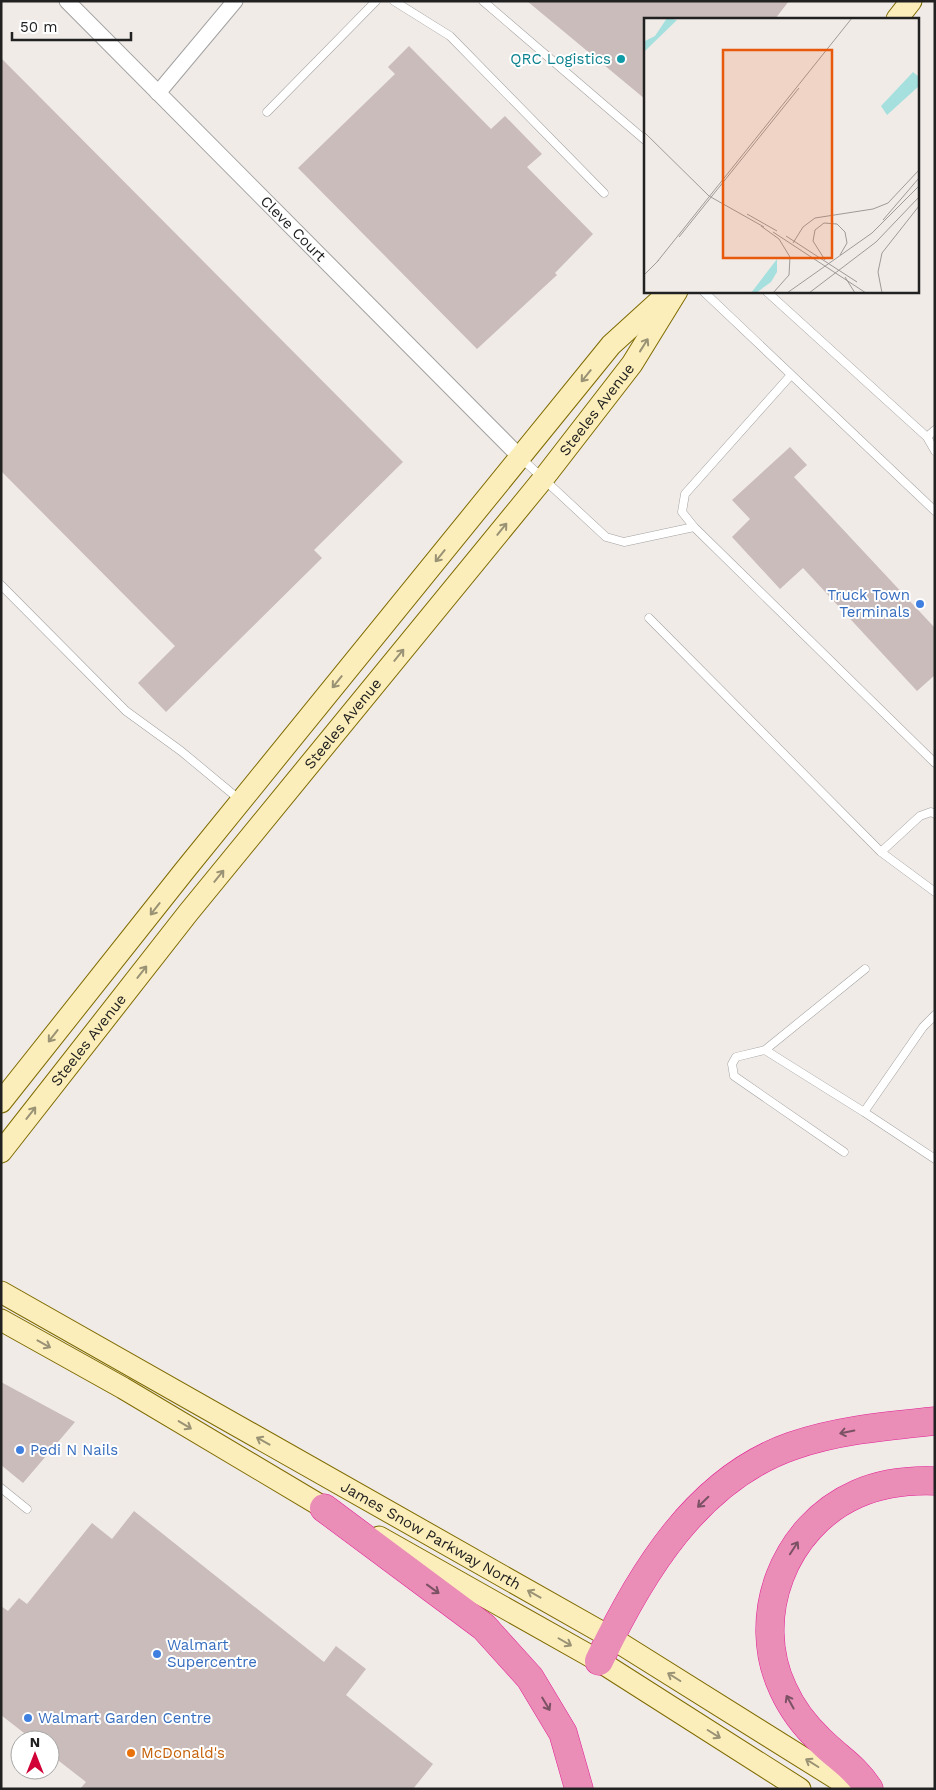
<svg xmlns="http://www.w3.org/2000/svg" width="936" height="1790" font-family="'Work Sans',sans-serif">
<style>
.building{fill:#c9bcba}
.lines{fill:none;stroke-linecap:round;stroke-linejoin:round}
.lane-casing{stroke:#a2a2a2;stroke-width:9}
.street-casing{stroke:#a2a2a2;stroke-width:17}
.secondary-casing{stroke:#7e6b01;stroke-width:23}
.highway-casing{stroke:#e22296;stroke-width:29}
.lane{stroke:#fff;stroke-width:8}
.street{stroke:#fff;stroke-width:15}
.secondary{stroke:#fceeba;stroke-width:21}
.highway{stroke:#ea8db7;stroke-width:28}
.oneway{stroke:#999275}
.oneway2{stroke:#7b5264}
.culture-dot{fill:#0f9aa8;stroke:#fff;stroke-width:2}
.shop-dot{fill:#3f7fe0;stroke:#fff;stroke-width:2}
.food-dot{fill:#e8710a;stroke:#fff;stroke-width:2}
.labels{text-anchor:middle;dominant-baseline:central;stroke-width:4;stroke-linejoin:round;paint-order:stroke}
.culture-label{font-size:15px;fill:#0d838f;stroke:#fff;text-anchor:end}
.street-label{font-size:15px;fill:#212121;stroke:#fff}
.shop-label{font-size:15px;fill:#366cbe;stroke:#fff;text-anchor:start}
.food-label{font-size:15px;fill:#c56008;stroke:#fff;text-anchor:start}
.inset-road{fill:none;stroke:#9e9a98;stroke-width:1}
.view{fill:#e8590c;fill-opacity:0.15;stroke:#e8590c;stroke-width:2.5}
.inset-edge{fill:none;stroke:#212121;stroke-width:2.5}
</style>
<rect width="100%" height="100%" fill="#f1ebe7"/>
<path class="building" d="M527 1H789L775 19H645V99Z
M409 46 491 129 505 116 542 154 527 167 593 234 555 273 557 275 477 349 298 168 395 74 388 67Z
M1 58 403 462 314 550 322 558 166 712 138 683 175 646 1 471Z
M790 447 807 465 794 477 935 628V675L917 691 803 568 780 589 732 537 750 519 732 500Z
M1 1382 75 1422 23 1483 1 1465Z
M134 1511 324 1662 336 1646 366 1669 346 1695 433 1764 413 1789H80L86 1782 50 1754V1740H33L1 1715V1606L8 1611 19 1598 27 1604 92 1523 112 1539Z"/>
<g class="lines">
<g class="lane-casing">
<path id="lane" d="M394 1 450 36 604 193
M483 1 645 140
M267 112 376 1
M703 291 935 511
M766 291 927 437 935 430
M791 375 685 494 682 512 694 527 935 763
M927 437 935 451
M521 458 606 537 624 542 694 527
M1 585 126 711 181 751 240 800
M649 618 881 852 935 892
M881 852 920 816 931 812 935 814
M865 969 765 1050 864 1112 923 1027 935 1015
M765 1050 736 1057 732 1064 734 1076 844 1152
M864 1112 935 1159
M1 1488 27 1509"/>
</g>
<g class="street-casing">
<g id="street">
<path id="s1" d="M67 1 520 457"/>
<path d="M158 93 235 1"/>
</g>
</g>
<g class="secondary-casing">
<g id="secondary">
<path d="M897 19 911 1"/>
<path d="M1 1102 185 870 611 345 667 294"/>
<path id="s2" d="M1 1152 188 913 543 479 632 364 677 291"/>
<path id="s3" d="M1 1292 610 1637 853 1789"/>
<path d="M1 1320 123 1388 338 1516"/>
<path d="M379 1537 599 1661 800 1789"/>
</g>
</g>
<g class="highway-casing">
<path id="highway" d="M324 1508 484 1627 530 1678 563 1733 579 1789
M599 1661C640 1574 697 1479 792 1446 838 1430 887 1426 935 1421
M869 1789C854 1766 839 1759 821 1741 805 1726 792 1709 783 1689 749 1617 784 1526 857 1494 882 1483 907 1480 935 1481"/>
</g>
<use href="#lane" class="lane"/>
<use href="#street" class="street"/>
<use href="#secondary" class="secondary"/>
<use href="#highway" class="highway"/>
</g>
<defs><path id="oneway-shaft" d="M-6 0H5M1.5-3L5.5 0L1.5 3" fill="none" stroke-width="1.6" stroke-linecap="round" stroke-linejoin="round" transform="scale(1.25)"/></defs>
<g class="oneway">
<use href="#oneway-shaft" transform="translate(644 345) rotate(-58)"/>
<use href="#oneway-shaft" transform="translate(586 376) rotate(129)"/>
<use href="#oneway-shaft" transform="translate(502 529) rotate(-51)"/>
<use href="#oneway-shaft" transform="translate(440 556) rotate(129)"/>
<use href="#oneway-shaft" transform="translate(399 655) rotate(-51)"/>
<use href="#oneway-shaft" transform="translate(337 682) rotate(129)"/>
<use href="#oneway-shaft" transform="translate(219 876) rotate(-51)"/>
<use href="#oneway-shaft" transform="translate(155 909) rotate(128)"/>
<use href="#oneway-shaft" transform="translate(142 972) rotate(-52)"/>
<use href="#oneway-shaft" transform="translate(53 1036) rotate(128)"/>
<use href="#oneway-shaft" transform="translate(31 1113) rotate(-52)"/>
<use href="#oneway-shaft" transform="translate(44 1344) rotate(29)"/>
<use href="#oneway-shaft" transform="translate(185 1425) rotate(31)"/>
<use href="#oneway-shaft" transform="translate(263 1441) rotate(-151)"/>
<use href="#oneway-shaft" transform="translate(534 1594) rotate(-151)"/>
<use href="#oneway-shaft" transform="translate(565 1642) rotate(30)"/>
<use href="#oneway-shaft" transform="translate(674 1677) rotate(-148)"/>
<use href="#oneway-shaft" transform="translate(714 1734) rotate(32)"/>
<use href="#oneway-shaft" transform="translate(812 1763) rotate(-148)"/>
</g>
<g class="oneway2">
<use href="#oneway-shaft" transform="translate(847 1432) rotate(169)"/>
<use href="#oneway-shaft" transform="translate(703 1502) rotate(136)"/>
<use href="#oneway-shaft" transform="translate(794 1548) rotate(-57)"/>
<use href="#oneway-shaft" transform="translate(433 1589) rotate(36)"/>
<use href="#oneway-shaft" transform="translate(790 1702) rotate(-119)"/>
<use href="#oneway-shaft" transform="translate(546 1704) rotate(59)"/>
</g>
<circle class="culture-dot" cx="621" cy="59" r="5"/>
<g class="shop-dot">
<circle cx="920" cy="604" r="5"/>
<circle cx="20" cy="1450" r="5"/>
<circle cx="157" cy="1654" r="5"/>
<circle cx="28" cy="1718" r="5"/>
</g>
<circle class="food-dot" cx="131" cy="1753" r="5"/>
<g class="labels">
<g class="culture-label">
<text x="611" y="59">QRC Logistics</text>
</g>
<g class="street-label">
<text stroke="none"><textPath href="#s1" startOffset="321">Cleve Court</textPath></text>
<text stroke="none"><textPath href="#s2" startOffset="952">Steeles Avenue</textPath></text>
<text stroke="none"><textPath href="#s2" startOffset="548">Steeles Avenue</textPath></text>
<text stroke="none"><textPath href="#s2" startOffset="142">Steeles Avenue</textPath></text>
<text stroke="none"><textPath href="#s3" startOffset="494">James Snow Parkway North</textPath></text>
</g>
<g class="shop-label">
<text x="910" y="595" text-anchor="end">Truck Town<tspan x="910" dy="17">Terminals</tspan></text>
<text x="30" y="1450">Pedi N Nails</text>
<text x="167" y="1645">Walmart<tspan x="167" dy="17">Supercentre</tspan></text>
<text x="38" y="1718">Walmart Garden Centre</text>
</g>
<g class="food-label">
<text x="141" y="1753">McDonald's</text>
</g>
</g>
<g transform="translate(644 18)">
<rect width="275" height="275" fill="#f1ebe7"/>
<path d="M23 0 33 2 0 34 1 23 11 18ZM269 54 275 59V68L243 97 237 88ZM133 241V254L127 264 112 275H107Z" fill="#a6e0de"/>
<path class="inset-road" d="M0 114 65 178 120 209M103 196 133 213M239 202 275 160M117 208 135 221 146 239 145 257 129 275M129 214 222 275M142 218 213 264M35 219 155 70M149 225 159 209 171 200 229 191 244 185 275 152M181 242 169 223 171 212 180 205 193 206 201 214 203 225 196 237M13 244 208 0M0 257 15 242M201 259 211 275M143 275 228 215 275 168M165 275 232 224 275 179M238 275 234 254 238 235 275 188"/>
<path class="view" d="M79 32H188V240H79Z"/>
<rect width="275" height="275" class="inset-edge"/>
</g>
<rect width="936" height="1790" fill="none" stroke="#212121" stroke-width="5"/>
<g transform="translate(35 1755)"><circle r="24" fill="#ffffff" stroke="#a6a6a6"/>
<path d="M0-4L9 19L0 12L-9 19Z" fill="#d10037"/>
<text y="-8" font-size="14" font-weight="bold" text-anchor="middle" fill="#212121">N</text>
</g>
<path d="M12 32v8h119v-8" fill="none" stroke="#212121" stroke-width="2.5"/>
<text x="20" y="32" font-size="15" fill="#212121" stroke="#ffffff" stroke-width="4" paint-order="stroke">50 m</text>
</svg>
